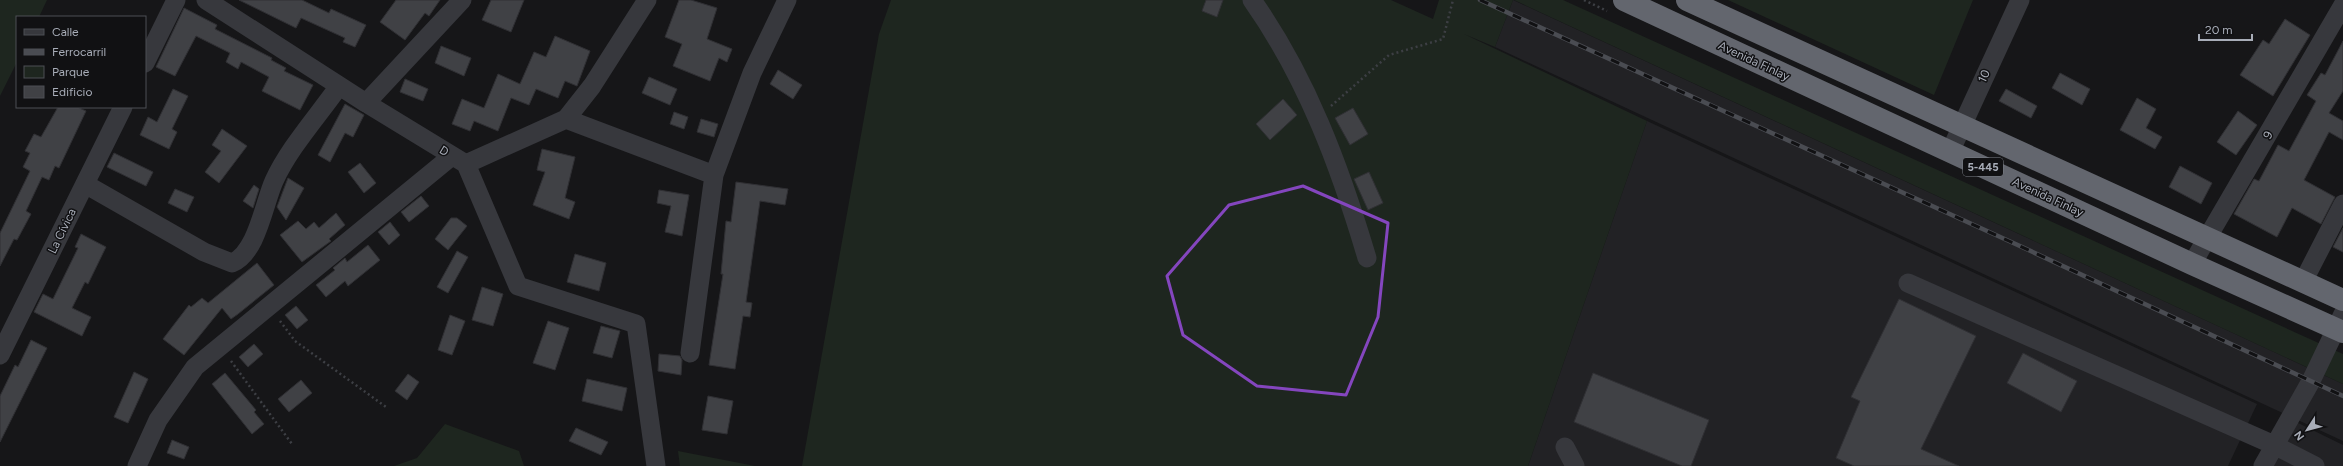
<svg xmlns="http://www.w3.org/2000/svg" width="2343" height="466" font-family="Figtree,sans-serif">
<style>
.built{fill:#222225}
.green{fill:#1e261f}
.building{fill:#404145;stroke:#303034}
.lines{fill:none;stroke-linecap:round;stroke-linejoin:round}
.path{stroke:#3d3f44;stroke-width:2.5;stroke-dasharray:2 3;stroke-linecap:butt}
.minor{stroke:#37383d;stroke-width:19}
.highway{stroke:#63666e;stroke-width:22}
.rail-casing{stroke:#4a4c52;stroke-width:4.5}
.rail{stroke:#111113;stroke-width:3;stroke-dasharray:9;stroke-linecap:butt}
.marked{fill:none;stroke:#8446be;stroke-width:3;stroke-linejoin:round}
.labels{text-anchor:middle;dominant-baseline:central;stroke-width:3;stroke-linejoin:round;paint-order:stroke}
.shield{fill:#111113;stroke:#7b7e86;stroke-width:1}
.shield-label{font-size:11px;font-weight:bold;fill:#a8adb8}
.street-label{font-size:12px;fill:#a8adb8;stroke:#111113}
</style>
<rect width="100%" height="100%" fill="#161618"/>
<path class="built" d="M1513 0 2343 384V441L1495 47Z
M1647 121 2257 404 2228 466H1528Z
M2294 421 2343 445V466H2273Z"/>
<path class="green" d="M0 0H47L39 17H17V62L0 96Z
M891 0H1391L1433 19 1439 0H1513L1495 47 1464 34 1647 121 1528 466H802L879 34Z
M1514 0H1563L2343 354V384Z
M1728 0H1973L1934 95Z
M445 424 519 451 524 466H394L417 458Z
M678 451 755 466H680Z"/>
<path class="building" d="M239 0H302L329 13 331 9 366 25 355 47 343 42 345 38 301 18 296 28Z
M396 0H440L429 16 425 13 405 40 380 22Z
M491 0H524L511 32 482 20Z
M679 0H691L717 8 707 39 732 49 727 62 719 58 710 81 673 66 682 44 665 37Z
M1206 0H1223L1217 17 1202 11Z
M184 8 217 25 215 29 272 58 271 60 286 68 284 71 313 85 300 110 262 91 269 77 241 62 238 69 226 62 230 53 196 36 175 76 156 67Z
M2285 19 2310 35 2273 96 2240 75 2263 40 2269 44Z
M555 36 590 51 577 86 565 81 558 98 536 89 529 105 511 98 498 131 474 121 470 131 452 124 462 99 484 108 498 74 520 84 534 52 546 57Z
M2343 41V91L2329 113 2343 121V140L2329 132 2304 180 2335 197 2321 224 2292 208 2277 237 2234 214 2254 179 2259 181 2278 145 2289 151 2316 101 2307 95 2321 73 2325 75Z
M441 46 471 58 464 76 435 63Z
M778 70 802 85 793 99 770 84Z
M2060 73 2090 89 2082 105 2052 88Z
M649 77 677 89 670 105 642 93Z
M405 79 428 89 423 101 400 92Z
M173 89 188 96 172 129 177 132 169 149 140 135 148 117 157 122Z
M2006 89 2037 106 2031 118 1999 101Z
M2137 98 2156 109 2146 128 2162 137 2155 149 2120 130Z
M1283 99 1297 115 1270 140 1256 124Z
M345 104 364 115 353 137 345 133 330 162 318 155Z
M58 107H77L86 111 59 168 55 166 49 180 42 177 26 211 31 214 17 240 14 239 0 266V233L30 171 23 167 30 153 25 151 34 134 41 137Z
M1353 108 1368 134 1350 145 1335 118Z
M2238 111 2257 125 2236 155 2217 142Z
M674 112 688 117 684 129 670 124Z
M701 119 718 124 714 137 697 132Z
M222 129 247 146 219 183 205 172 221 151 212 145Z
M542 149 575 157 565 198 575 202 569 219 533 205 545 172 537 170Z
M114 153 153 172 146 186 107 167Z
M360 163 376 183 364 193 348 172Z
M2180 166 2212 183 2201 204 2169 187Z
M1369 172 1383 203 1368 210 1354 179Z
M288 178 304 188 286 220 277 207Z
M736 182 788 189 785 205 760 201 746 302 752 303 750 317 743 316 735 369 709 365 723 274H721L726 221 731 222Z
M254 185 259 189 253 208 243 201Z
M175 189 194 197 187 212 168 203Z
M659 190 689 195 682 236 665 232 671 206 657 203Z
M421 196 429 206 409 222 401 212Z
M336 213 345 225 329 239 331 241 302 262 280 235 298 221 306 229 314 222 319 228Z
M451 218H457L467 226 448 250 435 239Z
M390 222 400 235 389 245 378 232Z
M2343 228V252L2333 247Z
M81 234 106 247 88 284 85 282 72 308 91 317 82 336 34 312 43 294 53 299 78 248 75 247Z
M368 245 380 260 348 286 345 281 326 297 316 285 335 270 333 268 345 258 347 262Z
M457 251 468 257 448 293 437 287Z
M575 254 606 263 599 291 567 282Z
M257 263 274 285 238 314 231 319 222 308 184 355 163 339 189 305 191 307 202 298 208 303Z
M482 287 503 294 493 326 472 320Z
M1899 299 1976 336 1921 449 1959 466H1854L1836 458 1860 401 1851 397Z
M296 306 308 320 297 329 285 315Z
M450 315 465 321 452 355 438 350Z
M548 321 569 328 555 370 533 363Z
M601 326 620 331 612 358 593 353Z
M31 340 47 348 0 442V396L15 365 18 367Z
M254 344 263 354 248 367 239 357Z
M2023 353 2077 381 2061 412 2007 383Z
M659 354 680 356 682 360 681 375 658 371Z
M134 372 148 379 128 423 114 417Z
M225 373 256 410 254 412 264 424 252 434 212 384Z
M1593 373 1709 420 1691 466H1682L1574 422Z
M408 374 419 382 407 400 395 391Z
M587 379 627 388 622 411 582 401Z
M301 380 312 393 289 412 278 399Z
M708 396 733 401 727 434 702 430Z
M576 428 608 442 601 455 569 441Z
M172 440 189 447 184 459 167 453Z"/>
<g class="lines">
<path class="path" d="M1584 0 1607 11
M1331 106 1389 55 1443 39 1453 0
M280 321 295 341 386 407
M231 361 292 444"/>
<path class="minor" d="M206 0 366 103 466 164 518 286 636 324 656 466
M1252 0C1307 78 1340 167 1367 258
M145 63 176 0
M366 103 462 0
M566 119 714 175
M1950 152 2020 0
M466 164 566 119 592 86 647 0
M85 184 204 252 232 263C257 253 264 203 274 181 289 148 318 116 339 86
M2192 264 2343 5
M2303 282 2343 204
M1908 283 2274 445 2315 466
M690 353 714 175 752 73 787 0
M0 355 123 107
M1565 447 1575 466
M137 466 158 420 195 367 452 156
M2263 466 2311 381 2343 314"/>
<path class="highway" d="M1624 0 2192 264 2343 332
M1687 0 2343 300"/>
<g class="rail-casing">
<path id="rail" d="M1480 0 2009 241 2343 396"/>
</g>
<use href="#rail" class="rail"/>
</g>
<path class="marked" d="M1303 186 1388 223 1378 317 1346 395 1257 386 1183 335 1167 276 1229 205Z"/>
<g class="labels">
<rect class="shield" x="1963" y="158" width="40" height="18" rx="3"/>
<g class="shield-label">
<text x="1983" y="167">5-445</text>
</g>
<g class="street-label">
<text transform="translate(1754 61) rotate(25)">Avenida Finlay</text>
<text transform="translate(1984 76) rotate(-65)">10</text>
<text transform="translate(2268 135) rotate(-60)">9</text>
<text transform="translate(444 151) rotate(31)">D</text>
<text transform="translate(2048 197) rotate(25)">Avenida Finlay</text>
<text transform="translate(62 231) rotate(-64)">La Cívica</text>
</g>
</g>
<rect x="16" y="16" width="130" height="92" fill="#111113" stroke="#4d4f55"/>
<rect x="24" y="29" width="20" height="6" fill="#37383d" stroke="#4d4f55"/>
<text x="52" y="36" font-size="12" fill="#a8adb8">Calle</text>
<rect x="24" y="49" width="20" height="6" fill="#4a4c52" stroke="#4d4f55"/>
<text x="52" y="56" font-size="12" fill="#a8adb8">Ferrocarril</text>
<rect x="24" y="66" width="20" height="12" fill="#1e261f" stroke="#4d4f55"/>
<text x="52" y="76" font-size="12" fill="#a8adb8">Parque</text>
<rect x="24" y="86" width="20" height="12" fill="#404145" stroke="#4d4f55"/>
<text x="52" y="96" font-size="12" fill="#a8adb8">Edificio</text>
<g transform="translate(2307 430) rotate(234)" stroke="#111113" stroke-width="3" paint-order="stroke">
<path d="M0-3L7 15L0 10L-7 15Z" fill="#a8adb8"/>
<text y="-6" font-size="11" font-weight="bold" text-anchor="middle" fill="#a8adb8">N</text>
</g>
<path d="M2199 34v6h53v-6" fill="none" stroke="#a8adb8" stroke-width="2"/>
<text x="2205" y="34" font-size="12" fill="#a8adb8" stroke="#111113" stroke-width="3" paint-order="stroke">20 m</text>
</svg>
